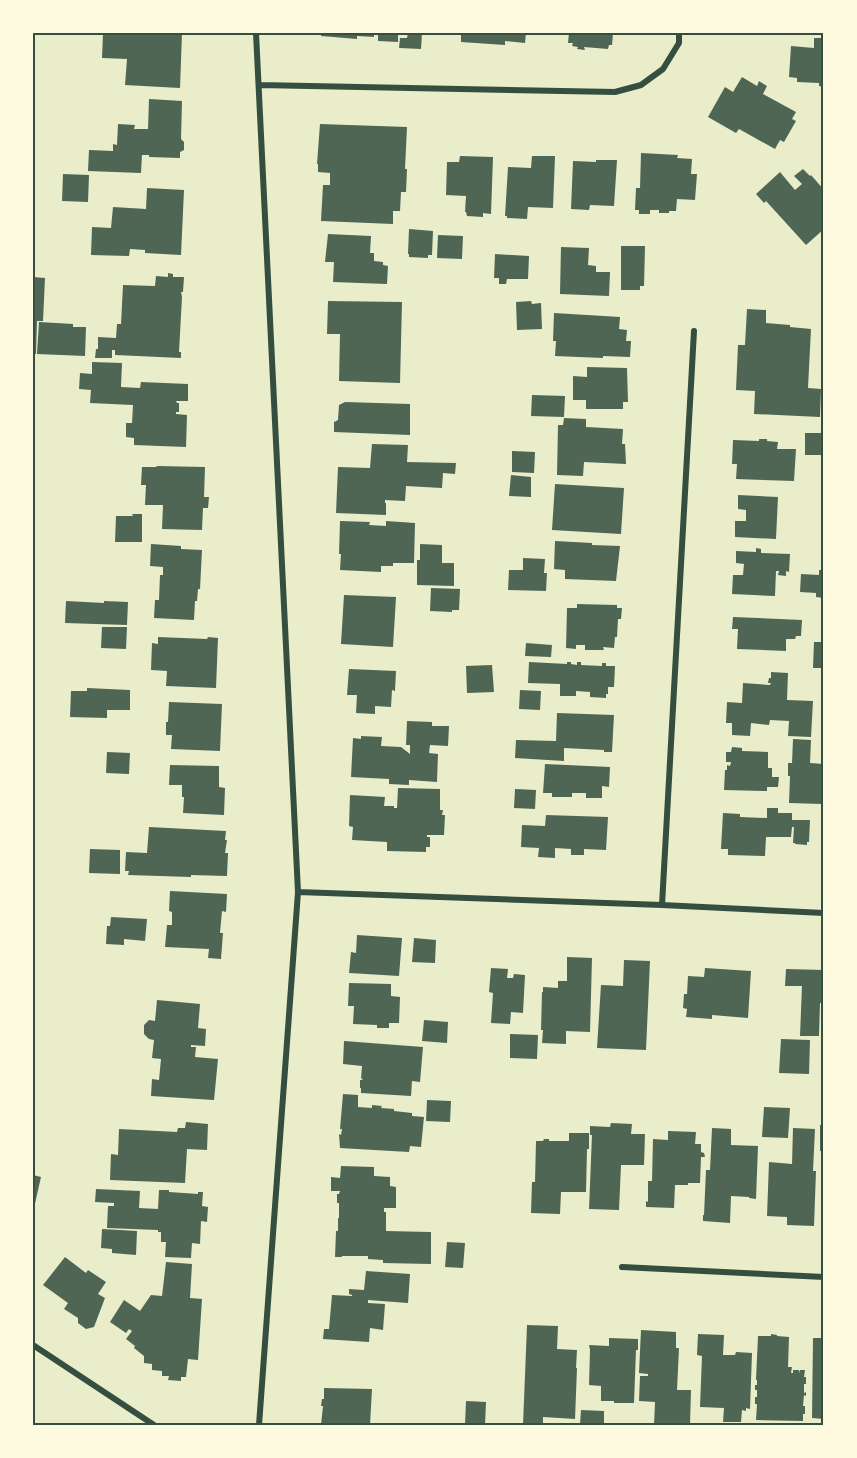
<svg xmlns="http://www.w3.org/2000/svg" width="857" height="1458" font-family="'PT Sans Narrow',sans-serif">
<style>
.building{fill:#4f6655}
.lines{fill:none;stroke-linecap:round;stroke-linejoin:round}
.minor{stroke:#344e41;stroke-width:6}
.neatline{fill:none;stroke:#344e41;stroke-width:2}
</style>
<rect width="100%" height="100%" fill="#e9edc9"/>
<path class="building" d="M103 33H182L180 88 125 85 127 59 102 58Z
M321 33H374V37L357 36V39L321 36Z
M378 33H398V42L378 41Z
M408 33H422L421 49 399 48 400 38H407Z
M461 33H526L525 43 505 41V45L461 42Z
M569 33H613L612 45H609L608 49 584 47 585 50 577 49 578 47 572 46 573 43H568Z
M814 38H824V87L819 86V83L797 82V78L789 77 791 46 814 48Z
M742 77 757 86 759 81 767 86 763 94 796 112 792 119 796 121 784 142 780 140 775 149 739 129 736 133 708 117 725 87 733 92Z
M149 99 182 101 181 139 184 142V150L180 152V158L149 157V155H142L141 173 88 171 89 150 113 151V144L117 145 118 124 135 125 134 129H148Z
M320 124 407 127 405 169H407L406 192H401L400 211H393V224L321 221 323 185H330V173L318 172V164H317Z
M641 153 678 155 677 158 692 159 691 174H697L695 200 677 199 676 211H669V213H659V210H650V214H639V210H635L636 188H640Z
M460 156 493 157 491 214 483 213V217L467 216 466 212H465L466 196 446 195 447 162H459Z
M532 156H555L553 208 528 207 527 219 507 218V216H505L508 167 531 168Z
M596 160H617L614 206 590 205 589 210 571 209 573 161 596 162Z
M803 169 810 176 811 175 824 190V229L806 245 766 201 764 203 756 194 780 172 795 190 802 184 794 176Z
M63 174 89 175 88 202 62 201Z
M147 188 184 190 181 255 145 253V250L130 249 129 256 91 255 92 227 111 228 113 207 146 209Z
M409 229 433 231 432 255H428V258L409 257V254H408Z
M328 234 371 236 370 253H374V261L383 262V265L388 266 387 284 333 282 334 262H325Z
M438 235 463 236 462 259 437 258Z
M621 246H645L644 286H640V290H621Z
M561 247 589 248 588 265 596 266V272H610L609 296 560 294Z
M495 254 529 256 528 279H507L506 284H499V278H494Z
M168 273 173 274V277H184L183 292H181L182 297 179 352H181V358L115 355V350H112V358H95L96 349H98V337L116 338 117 324H121L123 285 155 286 156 276 168 277Z
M33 277 45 278 43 321H37L36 354H33Z
M328 301 402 302 400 383 339 381 340 334H327Z
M531 301 532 304 541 303 542 329 517 330 516 302Z
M747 309 766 310V323L790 325V327L811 329 808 388 821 389 820 417 754 414 755 391 736 390 738 345H745Z
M554 313 620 317 619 329 627 330 626 341H631L630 357 603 356V358L555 356 556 341H553Z
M39 322 73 324V327H86L85 356 37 354Z
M92 362 122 363 121 387 140 388 141 382 188 384V401H176L177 403H179V412H176V414L187 415 186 447 134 445V438L126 437V423H132L133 405 90 403 91 390 79 389 80 373 92 374Z
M587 367 627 368 628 402H623V409H586V400H573V376L587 377Z
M532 395 565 396 564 417 531 416Z
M345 402 410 404V435L334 432V422L338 420 339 405Z
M564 418 586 419V427L623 429 622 444H625L626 464 584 462 583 476 557 475 558 425H563Z
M805 433H824V455H805Z
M759 439H767V441L778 442 777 449H796L794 481 736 479 737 464H732L733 440 759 441Z
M372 444 408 445 407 462 456 463 455 474 443 473 442 488 406 486 405 501 385 500V503H386V515L336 513 338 467 370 468Z
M512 451 535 452 534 473 512 472Z
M157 466 205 467 204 497H209L208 508H203L202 530 162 529 163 505H145L146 485H141L142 467H156Z
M511 475 531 477V497L509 496Z
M555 484 624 488 621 534 552 530Z
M738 495 778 497 776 539 735 537V521H746V510L738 509Z
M132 514H142V542H115L116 516H133Z
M340 521 370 522 369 525 386 526V521L415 523 414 563H393V566H381V572L340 570 341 554H339Z
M555 541 592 543V545L620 546 616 581 565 579V570L554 569Z
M151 544 181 546V549L202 550 200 589H198L197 601H195L194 620 154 618 155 600H159L160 575H163V567L150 566Z
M420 544 442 545V563H454V586L417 585V560H420Z
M756 548 761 549V553L790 554 789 572 786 571V576L778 575 779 571H776L775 596 732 594 733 575H743L744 564 736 563V551L756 552Z
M523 558 545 559 544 573H547L546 591 508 590 509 570H523Z
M819 570H824V598L816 597V593L800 592 801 574 819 575Z
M431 588 460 589 459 610H452V612L430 611Z
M344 595 396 597 393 647 341 644Z
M66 601 104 603V601L128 602 127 625 65 623Z
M577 604 617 605V608H622L621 619H618L617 637H615L614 648 603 647 604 650H585V645H576V649L566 648 567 608H577Z
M733 617 802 620 801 636H796L795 639H786V651L737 649 738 629H732Z
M102 627H127L126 649 101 648Z
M158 637 207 639 208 637 218 638 216 688 166 686 167 671 151 670 152 643 158 644Z
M814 642H824V668H813Z
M526 643 552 645 551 657 525 656Z
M529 662 567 664V662H571V664L577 665V662H581V665L602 666V663H606V666H615L614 687H608V694H606V698L590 697V692L576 691V696H560V684L528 683Z
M492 665 494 692 467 693 466 666Z
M349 669 396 671 395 691 392 690 391 707 375 706V714L356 713 357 695H347Z
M771 672 788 673 787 700 813 701 811 737 788 736 789 721 770 720 769 725 751 723 750 736 732 735V723H726L727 702 742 703 743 683 770 685 771 683H768L769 678H771Z
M87 688 130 690V710H107V718L70 717 71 691H87Z
M520 690 541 691 540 710 519 709Z
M169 702 222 704 220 751 171 749 172 735H166V722H168Z
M557 713 614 715 612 752H604V750L564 748V761L515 758 516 740 556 741Z
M407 721 432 722V726H449L448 746 430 745 429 753 438 754 437 782 409 780V785L389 784V779L351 777 353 738 361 739V736L382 737 381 746 401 747 410 754V745H406Z
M793 739 811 740 810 763 824 764 822 804 789 803 790 776H788V763H792Z
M732 747 742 748V751L768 752V768H772V777H779L778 787H767V791L724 790 725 770H727V765L730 766 731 762H726V752H731Z
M107 752 130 753 129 774 106 773Z
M545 764 610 767 609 787 602 786V798H586V793H572V797H552V793H543Z
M170 765 219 766V787L225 788 224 815 183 813 184 797H182V785H169Z
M398 788 440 789V810H443L442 815H445L444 835H427V837H430V847H426V852L387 851V842L352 840 353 827 349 826 350 795 385 797 384 806H394V808H397Z
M515 789 536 790 535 809 514 808Z
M767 808H778V813H792V820H810L809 842H807V845L795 844V843H793L794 827H792L791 837H766L765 856 728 855V849H721L723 813 740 814V817L767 818Z
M546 815 608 817 606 850 584 849V855H571V849L555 848V858L538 857 539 848 521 847 522 825 545 826Z
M149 827 226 831 225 840H227L225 853H228L227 876 191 875V877L128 875 129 871H125L126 852 147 853Z
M90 849 120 850V874L89 873Z
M170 891 227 894 226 912 222 911 220 933H223L221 959 208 958 209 949 165 947 167 925H172V912L169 911Z
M111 917 147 919 145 941 124 939V945L106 944 107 926H110Z
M357 935 402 938 399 976 349 973 351 952 356 953Z
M414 938 436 940 435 963 412 962Z
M567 957 592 958 590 1032 566 1031V1044L542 1043 543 1030H541L542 992H543V987L558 988V981H567Z
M624 960 650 961 646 1050 597 1048 601 985 623 986Z
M491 968 508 969 507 978H513L514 974 525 975 523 1013 511 1012 510 1024 491 1023 493 993 489 992Z
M705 968 751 971 748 1018 712 1015V1019L686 1017 687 1009 683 1008 684 994H687L688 976 704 977Z
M786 969 824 970V1003H820L819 1036H800L802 986H785Z
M349 983 391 984V996L400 997 399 1023H389V1028H377V1025L353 1024 354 1006H348Z
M157 1000 200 1004 198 1028 206 1029 205 1046 191 1045V1047H196L195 1057 218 1059 214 1100 151 1096 152 1079 159 1080 161 1059 152 1058 154 1040 149 1039 144 1034V1025L149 1020 155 1021Z
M424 1020 448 1022 447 1043 422 1041Z
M510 1034 538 1035 537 1059 510 1058Z
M781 1039 810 1040 809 1074 779 1073Z
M344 1041 423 1047 420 1082 412 1081 411 1096 361 1093V1088H360V1080H362L363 1078 361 1079 362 1066 343 1064Z
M343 1094 358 1095V1107L372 1108V1105L382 1106 381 1108 394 1109V1111L412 1113V1116L424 1117 421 1147 410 1146 409 1152 340 1148 339 1134 341 1135 342 1129H340Z
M427 1100 451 1101 450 1122 426 1121Z
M764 1107 790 1108 788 1138 762 1137Z
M186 1122 208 1124 207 1150 187 1149 185 1183 110 1180 111 1154 118 1155 119 1129 177 1132 178 1128H185Z
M611 1123 632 1124 631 1134H645L644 1165H621L619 1210 589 1209 592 1135H590V1126L610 1127Z
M820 1125H824V1151H820Z
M712 1128 731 1129V1145L758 1146 756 1199 749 1198V1197L731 1196 730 1223 703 1221V1215H704L706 1170H710Z
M793 1128 815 1129 813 1171H816L814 1226 787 1225V1217L767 1216 769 1162 792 1164Z
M668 1131 696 1132 695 1144H701V1152L704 1153 705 1157H701L700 1183H688V1185H675L674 1208 646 1207V1201L648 1202V1181H652L653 1139 668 1140Z
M569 1133H589V1149H587L586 1192H561L560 1214 531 1213 532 1182H535L536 1141H543L544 1139H549V1141H569Z
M341 1166 374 1167V1176L390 1177V1186L396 1187V1208H384V1212H386V1231L431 1232V1264L383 1263V1260L368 1259V1256H342V1257H335L336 1231H338V1218H339V1203H337V1194H339L340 1191H331V1177L340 1178Z
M33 1175 41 1177 34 1208H33Z
M96 1189 140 1191 139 1208 158 1209 159 1190H169V1192L198 1194V1192H203L202 1206 208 1207 207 1222 201 1221 200 1244 192 1243 191 1258 165 1257 166 1242H161V1232H158V1230L107 1228 108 1206H114V1203L95 1202Z
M102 1229 137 1231 136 1255 112 1253V1249L101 1248Z
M447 1242 465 1243 463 1268 445 1267Z
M65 1257 86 1273 88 1270 106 1282 98 1294 105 1298 94 1327 86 1329 78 1323V1318L64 1309 68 1303 43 1285Z
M166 1262 192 1264 190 1298 202 1299 198 1360 188 1359 186 1377H181V1381L168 1380 169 1376H162V1371L152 1370V1364L144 1363V1356L134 1348 135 1346 126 1339 132 1331 129 1329 126 1333 110 1322 124 1300 140 1311 151 1295 162 1296Z
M366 1271 410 1274 408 1303 368 1300V1303L385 1304 383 1330 370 1328 369 1342 323 1339 324 1329H329L332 1295 352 1296V1295L349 1294V1289L364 1290Z
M527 1325 558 1326 557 1349 577 1350 576 1368H577L575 1419 543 1417V1425H523Z
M641 1330 676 1332V1348H679L677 1390H691L690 1425H654L655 1402 639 1401 640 1376H648V1374L639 1373Z
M698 1334 724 1335 723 1355H735L736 1352 752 1353 750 1409 746 1408V1411L742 1410 741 1422H723L724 1408 700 1407 702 1356 697 1355Z
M771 1334 777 1335V1336L789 1337 788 1367H792L791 1373H793V1370H799L800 1373V1370H805L804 1377H806V1384H804V1393L806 1392V1396L804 1395 803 1406H805V1414H803V1421L756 1420 757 1404H755V1397H757V1390H755V1385H757V1380H756L758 1336H771Z
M609 1338 638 1339V1350H636L634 1403H614V1401H601V1386L589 1385 590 1350 589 1345 609 1346Z
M813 1338H824V1419L812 1418Z
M324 1388 372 1389 370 1425H321L323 1406H321L322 1399H324Z
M466 1401 486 1402 485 1425H465Z
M581 1410 604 1411V1425H580Z"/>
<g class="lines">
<path class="minor" d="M256 33 298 892 259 1425
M259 85 615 92 641 85 663 69 679 43V33
M298 892 662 905 824 913
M662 905 694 331
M622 1267 824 1277
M33 1345 154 1425"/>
</g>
<rect width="857" height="1458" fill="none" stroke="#fefae0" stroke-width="69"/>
<rect x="34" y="34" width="788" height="1390" class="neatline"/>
</svg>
